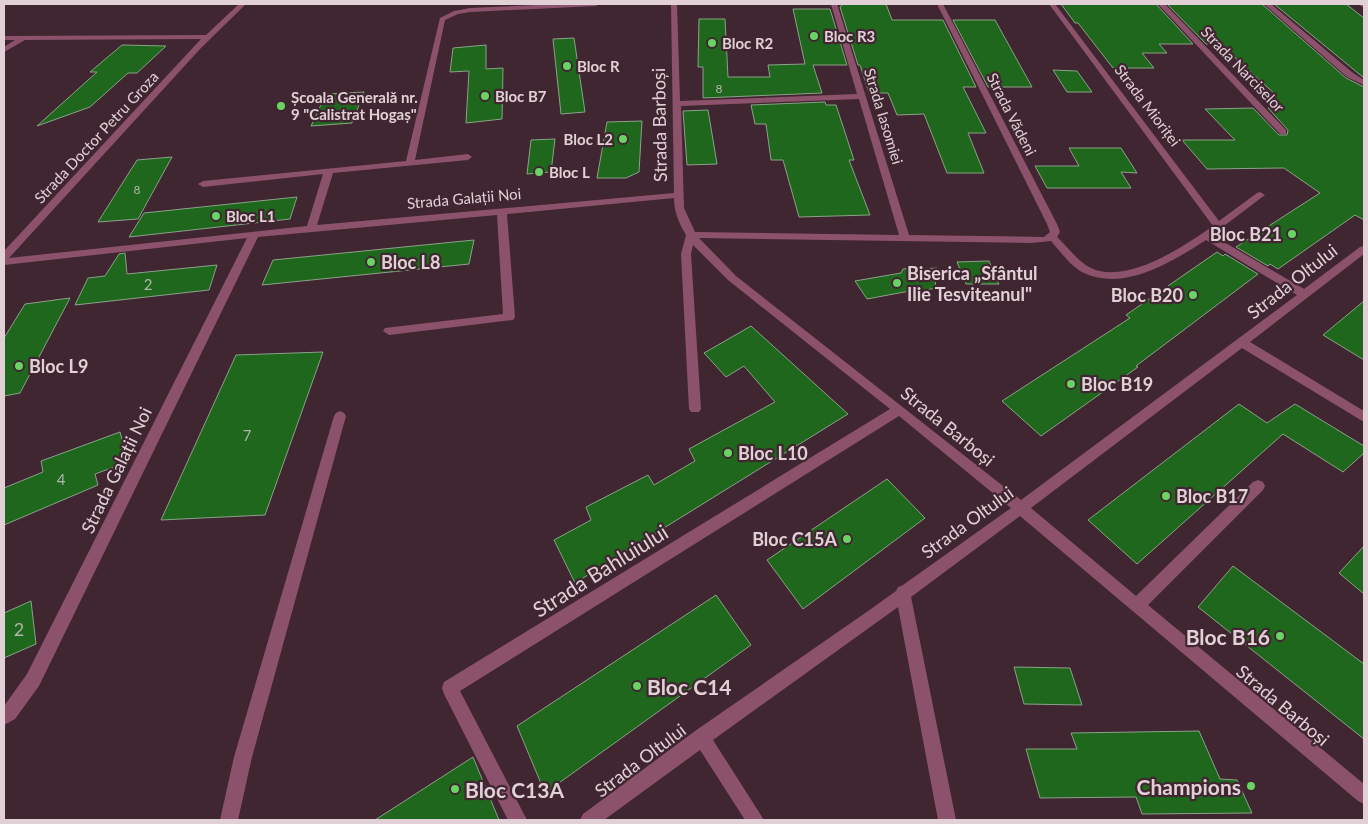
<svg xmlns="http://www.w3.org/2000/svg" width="1368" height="824" font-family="Lato,sans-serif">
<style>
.building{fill:#1e671d;stroke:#8ba189}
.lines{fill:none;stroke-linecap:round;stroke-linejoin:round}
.minor{fill:#8d526b;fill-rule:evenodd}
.poi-dot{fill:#69d464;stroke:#402631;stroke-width:2}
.labels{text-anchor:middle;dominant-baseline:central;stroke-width:4.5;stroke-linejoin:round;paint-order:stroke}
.far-number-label{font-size:12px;fill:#b0b6a8}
.far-poi-label{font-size:15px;font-weight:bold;fill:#e1d0d6;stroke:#402631;text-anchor:start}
.far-street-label{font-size:15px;fill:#e1d0d6;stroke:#402631}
.number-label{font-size:15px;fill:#b0b6a8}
.street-label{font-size:18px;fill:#e1d0d6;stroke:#402631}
.poi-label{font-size:18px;font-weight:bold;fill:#e1d0d6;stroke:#402631;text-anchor:start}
.near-number-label{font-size:18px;fill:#b0b6a8}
.near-street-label{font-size:21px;fill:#e1d0d6;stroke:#402631}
.near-poi-label{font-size:21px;font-weight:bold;fill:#e1d0d6;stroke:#402631;text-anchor:end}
</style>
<rect width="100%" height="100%" fill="#402631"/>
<path class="building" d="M843 4H886L892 20H943L976 87H963L986 133H968L984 173H947L924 114 897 115 888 93H869L860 65H858L840 7Z
M1061 4H1156L1193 44H1159L1167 53H1142L1154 68H1113L1078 23H1075Z
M1167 4H1262L1346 78 1364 87V220L1355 215 1278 269 1270 264 1268 266 1236 247 1320 193 1284 168 1207 169 1182 140H1235L1205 109 1253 108 1279 135H1287L1288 130 1268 108H1276L1263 96H1277L1231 54H1223L1212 44H1206Z
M1274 4H1346L1364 18V78Z
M793 9H830L847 65H813L822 93 703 98V67H698L699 19H725L728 77H770L768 65 805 64Z
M953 20H995L1032 87H988Z
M574 38 585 112 561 114 553 39Z
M122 45 166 46 137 73H128L90 107 37 126 97 72H90Z
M486 45V69L503 68 502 119 466 123 469 71 450 72 453 48Z
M1053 70 1077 71 1092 92H1067Z
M364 92 352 123 311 126 326 94Z
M825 102 826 105H836L854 160H849L870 215 799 217 783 160H771L766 124H755L751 105Z
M708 110 717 164 687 165 683 111Z
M642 121 639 172 626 178H597L607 122Z
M555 139 551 172 527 174 531 140Z
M1069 148H1121L1137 173 1121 172 1131 188H1047L1035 166H1079Z
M172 157 138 219 98 222 137 160Z
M297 197 290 219 129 237 144 213Z
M474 240 469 264 262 285 273 260Z
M1217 252 1223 256 1225 254 1258 274 1136 366 1138 367 1041 436 1002 401 1130 318 1126 315Z
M125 253 127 274 217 265 209 290 75 305 88 278 105 276 119 254Z
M989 261 999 284H966L957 262Z
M916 267 921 269 937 268 935 288 922 291 915 290 867 299 855 281 901 273 903 269Z
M70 298 20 393 4 396V338L25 304Z
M1364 301V360L1323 335Z
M751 326 848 414 575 583 554 540 591 520 586 507 648 475 654 485 695 461 689 449 775 402 744 366 726 377 704 353Z
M323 352 265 515 161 520 236 355Z
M1239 404 1267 423 1295 404 1364 446V453L1343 472 1283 434 1137 564 1088 520Z
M120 432 128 462 95 474 98 485 4 525V488L43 472 41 461Z
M887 479 925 518 803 609 767 560Z
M1364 546V594L1339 573Z
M1233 566 1364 664V739L1198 607Z
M716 595 751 645 545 793 517 726Z
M31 601 36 644 4 658V613Z
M1014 667 1070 668 1082 705 1024 704Z
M1199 731 1220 779 1237 780 1252 813 1142 814 1136 797 1040 798 1026 749H1077L1071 733Z
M473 757 499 820H375Z"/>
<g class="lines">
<path class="minor" d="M239 4H246L200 49 9 258 307 226 323 174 203 187 198 184 203 181 406 161 440 18 454 11 470 8 558 4H599L596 6 470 12 458 14 445 20 415 160 468 154 472 157 468 160 333 173 317 225 674 193 671 4H677L680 101 857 94 831 4H837L909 235 1044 237 1050 232 1047 224 937 4H943L1057 224 1060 232 1057 237C1067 246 1078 262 1091 268 1128 285 1184 246 1213 226L1049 4H1055L1219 221 1257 193 1260 192 1265 195 1212 235 1304 289 1360 247 1364 246V254L1250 342 1364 411V422L1242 348 1031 508 1136 596 1253 482 1258 480 1263 482 1265 486 1263 490 1148 605 1364 784V804L1358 801 1020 516 911 597 956 820H938L898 607 713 740 764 820H745L700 750 604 820H580L583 814 695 731 871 609 896 591 898 587 903 585 1011 508 899 416 460 691 527 820H508L444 694 442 688 444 682 890 409 728 280 693 245 691 254 701 409 699 412H691L689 409 681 254 686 235C679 223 674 212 674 198L507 214 515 317 513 320 389 335 383 331 385 328 503 314 497 215 258 237 39 686 15 719 4 725V706L27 674 247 238 4 265V251L201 39 25 40 4 52V47L15 40H4V36L206 35ZM859 99 899 235 695 232 684 208 681 106ZM699 238 1031 243 1051 241C1060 251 1071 267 1084 273 1125 292 1173 261 1206 240L1297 295 1021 500 736 276Z
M1158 4H1165L1286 130V134H1280Z
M1264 4H1271L1353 73 1364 80V85L1347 77Z
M1358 4H1364V8Z
M340 411 344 413 346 416 252 757 238 820H220L234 757 334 416 336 413Z"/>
</g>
<g class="poi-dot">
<circle cx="814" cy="36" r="5"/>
<circle cx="712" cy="43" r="5"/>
<circle cx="567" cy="66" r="5"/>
<circle cx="485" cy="96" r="5"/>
<circle cx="281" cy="106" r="5"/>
<circle cx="623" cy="139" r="5"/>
<circle cx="539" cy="172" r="5"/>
<circle cx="216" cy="216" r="5"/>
<circle cx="1292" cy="234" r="5"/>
<circle cx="371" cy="262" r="5"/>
<circle cx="897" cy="283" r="5"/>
<circle cx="1193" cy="295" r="5"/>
<circle cx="19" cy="366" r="5"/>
<circle cx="1071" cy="384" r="5"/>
<circle cx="728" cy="453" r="5"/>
<circle cx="1166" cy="496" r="5"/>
<circle cx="847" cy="539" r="5"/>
<circle cx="1280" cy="636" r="5"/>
<circle cx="637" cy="686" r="5"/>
<circle cx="1251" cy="786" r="5"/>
<circle cx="455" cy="789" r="5"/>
</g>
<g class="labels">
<g class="far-number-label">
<text x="719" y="88">8</text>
<text x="137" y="189">8</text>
</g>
<g class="far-poi-label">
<text x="824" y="36">Bloc R3</text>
<text x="722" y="43">Bloc R2</text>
<text x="577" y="66">Bloc R</text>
<text x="495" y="96">Bloc B7</text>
<text x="291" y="97">Școala Generală nr.<tspan x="291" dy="17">9 "Calistrat Hogaș"</tspan></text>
<text x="613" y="139" text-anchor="end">Bloc L2</text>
<text x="549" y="172">Bloc L</text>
<text x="226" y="216">Bloc L1</text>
</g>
<g class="far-street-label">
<text transform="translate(1243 69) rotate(46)">Strada Narciselor</text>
<text transform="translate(1148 105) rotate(53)">Strada Mioriței</text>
<text transform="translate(1012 114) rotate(63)">Strada Vădeni</text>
<text transform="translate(884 116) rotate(73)">Strada Iasomiei</text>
<text transform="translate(96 137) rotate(-47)">Strada Doctor Petru Groza</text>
<text transform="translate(464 198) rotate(-5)">Strada Galații Noi</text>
</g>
<g class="number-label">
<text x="148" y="284">2</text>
<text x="247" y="435">7</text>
<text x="61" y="479">4</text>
</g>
<g class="street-label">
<text transform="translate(659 125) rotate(-91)">Strada Barboși</text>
<text transform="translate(1292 281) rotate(-38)">Strada Oltului</text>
<text transform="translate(948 426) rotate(39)">Strada Barboși</text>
<text transform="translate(116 470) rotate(-64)">Strada Galații Noi</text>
<text transform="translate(967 522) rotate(-36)">Strada Oltului</text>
<text transform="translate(1283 705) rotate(40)">Strada Barboși</text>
<text transform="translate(640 760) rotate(-37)">Strada Oltului</text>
</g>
<g class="poi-label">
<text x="1282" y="234" text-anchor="end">Bloc B21</text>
<text x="381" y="262">Bloc L8</text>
<text x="907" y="273">Biserica „Sfântul<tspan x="907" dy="21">Ilie Tesviteanul"</tspan></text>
<text x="1183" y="295" text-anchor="end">Bloc B20</text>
<text x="29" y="366">Bloc L9</text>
<text x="1081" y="384">Bloc B19</text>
<text x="738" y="453">Bloc L10</text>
<text x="1176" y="496">Bloc B17</text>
<text x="837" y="539" text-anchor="end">Bloc C15A</text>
</g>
<g class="near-number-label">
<text x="19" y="629">2</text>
</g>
<g class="near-street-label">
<text transform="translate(600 570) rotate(-32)">Strada Bahluiului</text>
</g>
<g class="near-poi-label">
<text x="1270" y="636">Bloc B16</text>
<text x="647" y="686" text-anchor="start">Bloc C14</text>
<text x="1241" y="786">Champions</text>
<text x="465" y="789" text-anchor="start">Bloc C13A</text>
</g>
</g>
<rect width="1368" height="824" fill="none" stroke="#e1d0d6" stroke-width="10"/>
</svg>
